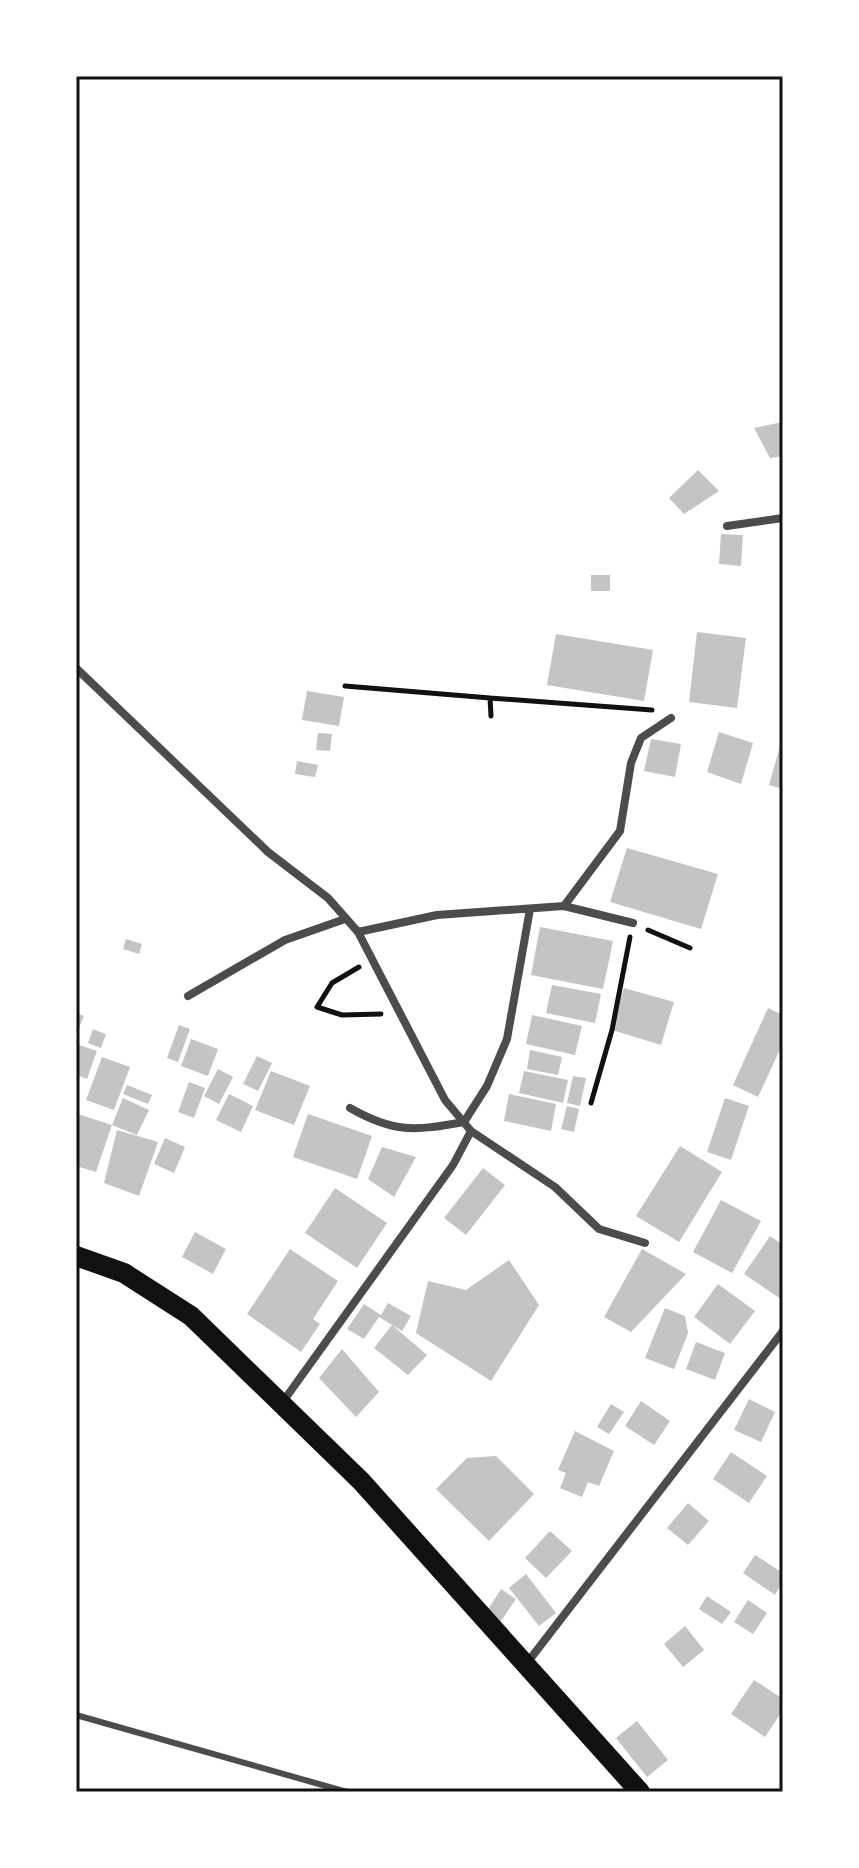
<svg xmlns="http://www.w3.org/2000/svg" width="859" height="1868" font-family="'Sofia Sans Condensed',sans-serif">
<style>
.building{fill:#c4c4c4}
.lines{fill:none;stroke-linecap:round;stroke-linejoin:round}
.path{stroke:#111;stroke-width:5}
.service{stroke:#4c4c4c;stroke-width:6}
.minor{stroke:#4c4c4c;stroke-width:8}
.primary{stroke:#111;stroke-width:20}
.neatline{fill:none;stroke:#111;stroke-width:3}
</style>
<rect width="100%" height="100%" fill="#fff"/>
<path class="building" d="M783 422V456L770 458 754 428Z
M698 470 719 491 684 514 669 498Z
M721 534 743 535 741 566 719 564Z
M591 575H610V591H591Z
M697 632 746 638 737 708 689 702Z
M556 634 653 650 644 701 547 685Z
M307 691 344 697 339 726 302 720Z
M719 732 753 743 741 784 707 772Z
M318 733 332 734 330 751 316 750Z
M651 739 681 744 675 777 644 771Z
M782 739H783V789L769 785Z
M297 761 318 765 315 777 295 774Z
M627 848 718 874 701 929 610 902Z
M540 927 613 941 603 989 531 975Z
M126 939 142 944 139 954 123 949Z
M552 985 601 994 595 1023 546 1013Z
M624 988 674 1002 661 1045 612 1030Z
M768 1008 783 1015V1043L758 1097 733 1085Z
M76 1013 84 1016 76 1035Z
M532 1015 582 1026 575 1055 526 1044Z
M179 1025 190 1029 178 1062 167 1058Z
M93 1029 106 1034 101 1048 88 1043Z
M191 1039 218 1049 208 1076 181 1066Z
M76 1044 97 1051 87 1079 76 1075Z
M530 1050 562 1057 558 1075 527 1069Z
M257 1056 272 1063 258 1091 243 1084Z
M102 1057 130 1067 114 1110 86 1100Z
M218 1069 233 1077 219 1104 204 1096Z
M271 1071 310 1086 294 1125 255 1110Z
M524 1071 568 1080 563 1103 519 1093Z
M573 1076 586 1078 580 1106 567 1103Z
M189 1082 205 1088 194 1118 178 1112Z
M127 1085 152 1095 148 1104 123 1094Z
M229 1094 253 1106 241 1132 216 1120Z
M509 1094 556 1104 551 1131 504 1121Z
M123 1098 149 1110 137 1135 112 1125Z
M725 1098 749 1106 731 1160 707 1152Z
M567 1106 579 1109 574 1132 561 1129Z
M78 1114 112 1125 96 1172 76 1166Z
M308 1114 372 1136 357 1179 293 1157Z
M117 1130 158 1142 139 1196 104 1183Z
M165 1138 185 1147 174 1173 154 1164Z
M680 1146 722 1172 679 1242 636 1216Z
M382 1147 416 1157 394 1197 368 1179Z
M483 1168 505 1185 466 1235 444 1218Z
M335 1188 387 1223 357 1268 305 1233Z
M721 1200 761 1221 732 1273 693 1252Z
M195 1232 226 1249 213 1274 182 1257Z
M770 1236 783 1245 781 1299 744 1274Z
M290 1249 338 1281 313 1319 320 1324 301 1352 247 1314Z
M642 1249 686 1274 631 1332 604 1317Z
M509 1260 539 1305 491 1381 416 1333 428 1281 466 1290Z
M718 1284 755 1311 730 1344 694 1317Z
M388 1303 411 1316 402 1331 379 1317 364 1339 347 1329 364 1304 381 1315Z
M665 1308 685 1316 688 1333 674 1369 645 1358Z
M392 1325 427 1355 408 1375 374 1348Z
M696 1342 725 1353 715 1380 686 1369Z
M342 1349 379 1392 356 1417 319 1378Z
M749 1399 775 1412 761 1442 734 1430Z
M641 1401 670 1421 654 1445 625 1426Z
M611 1404 624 1412 609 1434 597 1427Z
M575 1431 614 1451 599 1486 588 1482 582 1497 560 1488 566 1473 558 1470Z
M731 1452 767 1476 749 1503 713 1479Z
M496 1456 534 1494 489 1541 436 1489 467 1458Z
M688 1503 709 1521 688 1545 667 1528Z
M550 1531 572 1551 546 1578 525 1558Z
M755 1555 783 1573V1582L775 1595 743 1573Z
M526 1574 556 1613 539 1626 509 1588Z
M501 1589 516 1599 501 1621 487 1611Z
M707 1596 731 1612 722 1624 699 1609Z
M748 1600 767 1613 753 1634 734 1622Z
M685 1626 704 1650 683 1667 664 1644Z
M754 1680 783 1699V1710L765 1737 731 1714Z
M637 1721 668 1760 647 1777 616 1738Z"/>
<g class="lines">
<path class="path" d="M345 686 490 698 491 716
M490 698 652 710
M648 930 690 948
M359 967 332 983 317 1007 342 1015 381 1014
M591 1103 612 1030 630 937"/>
<path class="service" d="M76 1715 347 1792"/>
<path class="minor" d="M727 526 783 518
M76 668 268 852 328 898 358 932 445 1100 471 1131 555 1187 599 1229 645 1243
M564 906 620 831 631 763 641 738 671 718
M358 932 437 915 564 906 633 923
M188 996 285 940 345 919
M350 1108C394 1133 414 1131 464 1122L487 1086 507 1039 530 909
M282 1403 453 1165 471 1131
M527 1663 783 1331"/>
<path class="primary" d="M76 1256 124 1273 191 1316 361 1481 640 1792"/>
</g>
<rect width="859" height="1868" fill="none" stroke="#ffffff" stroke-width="156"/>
<rect x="78" y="78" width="703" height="1712" class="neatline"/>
</svg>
